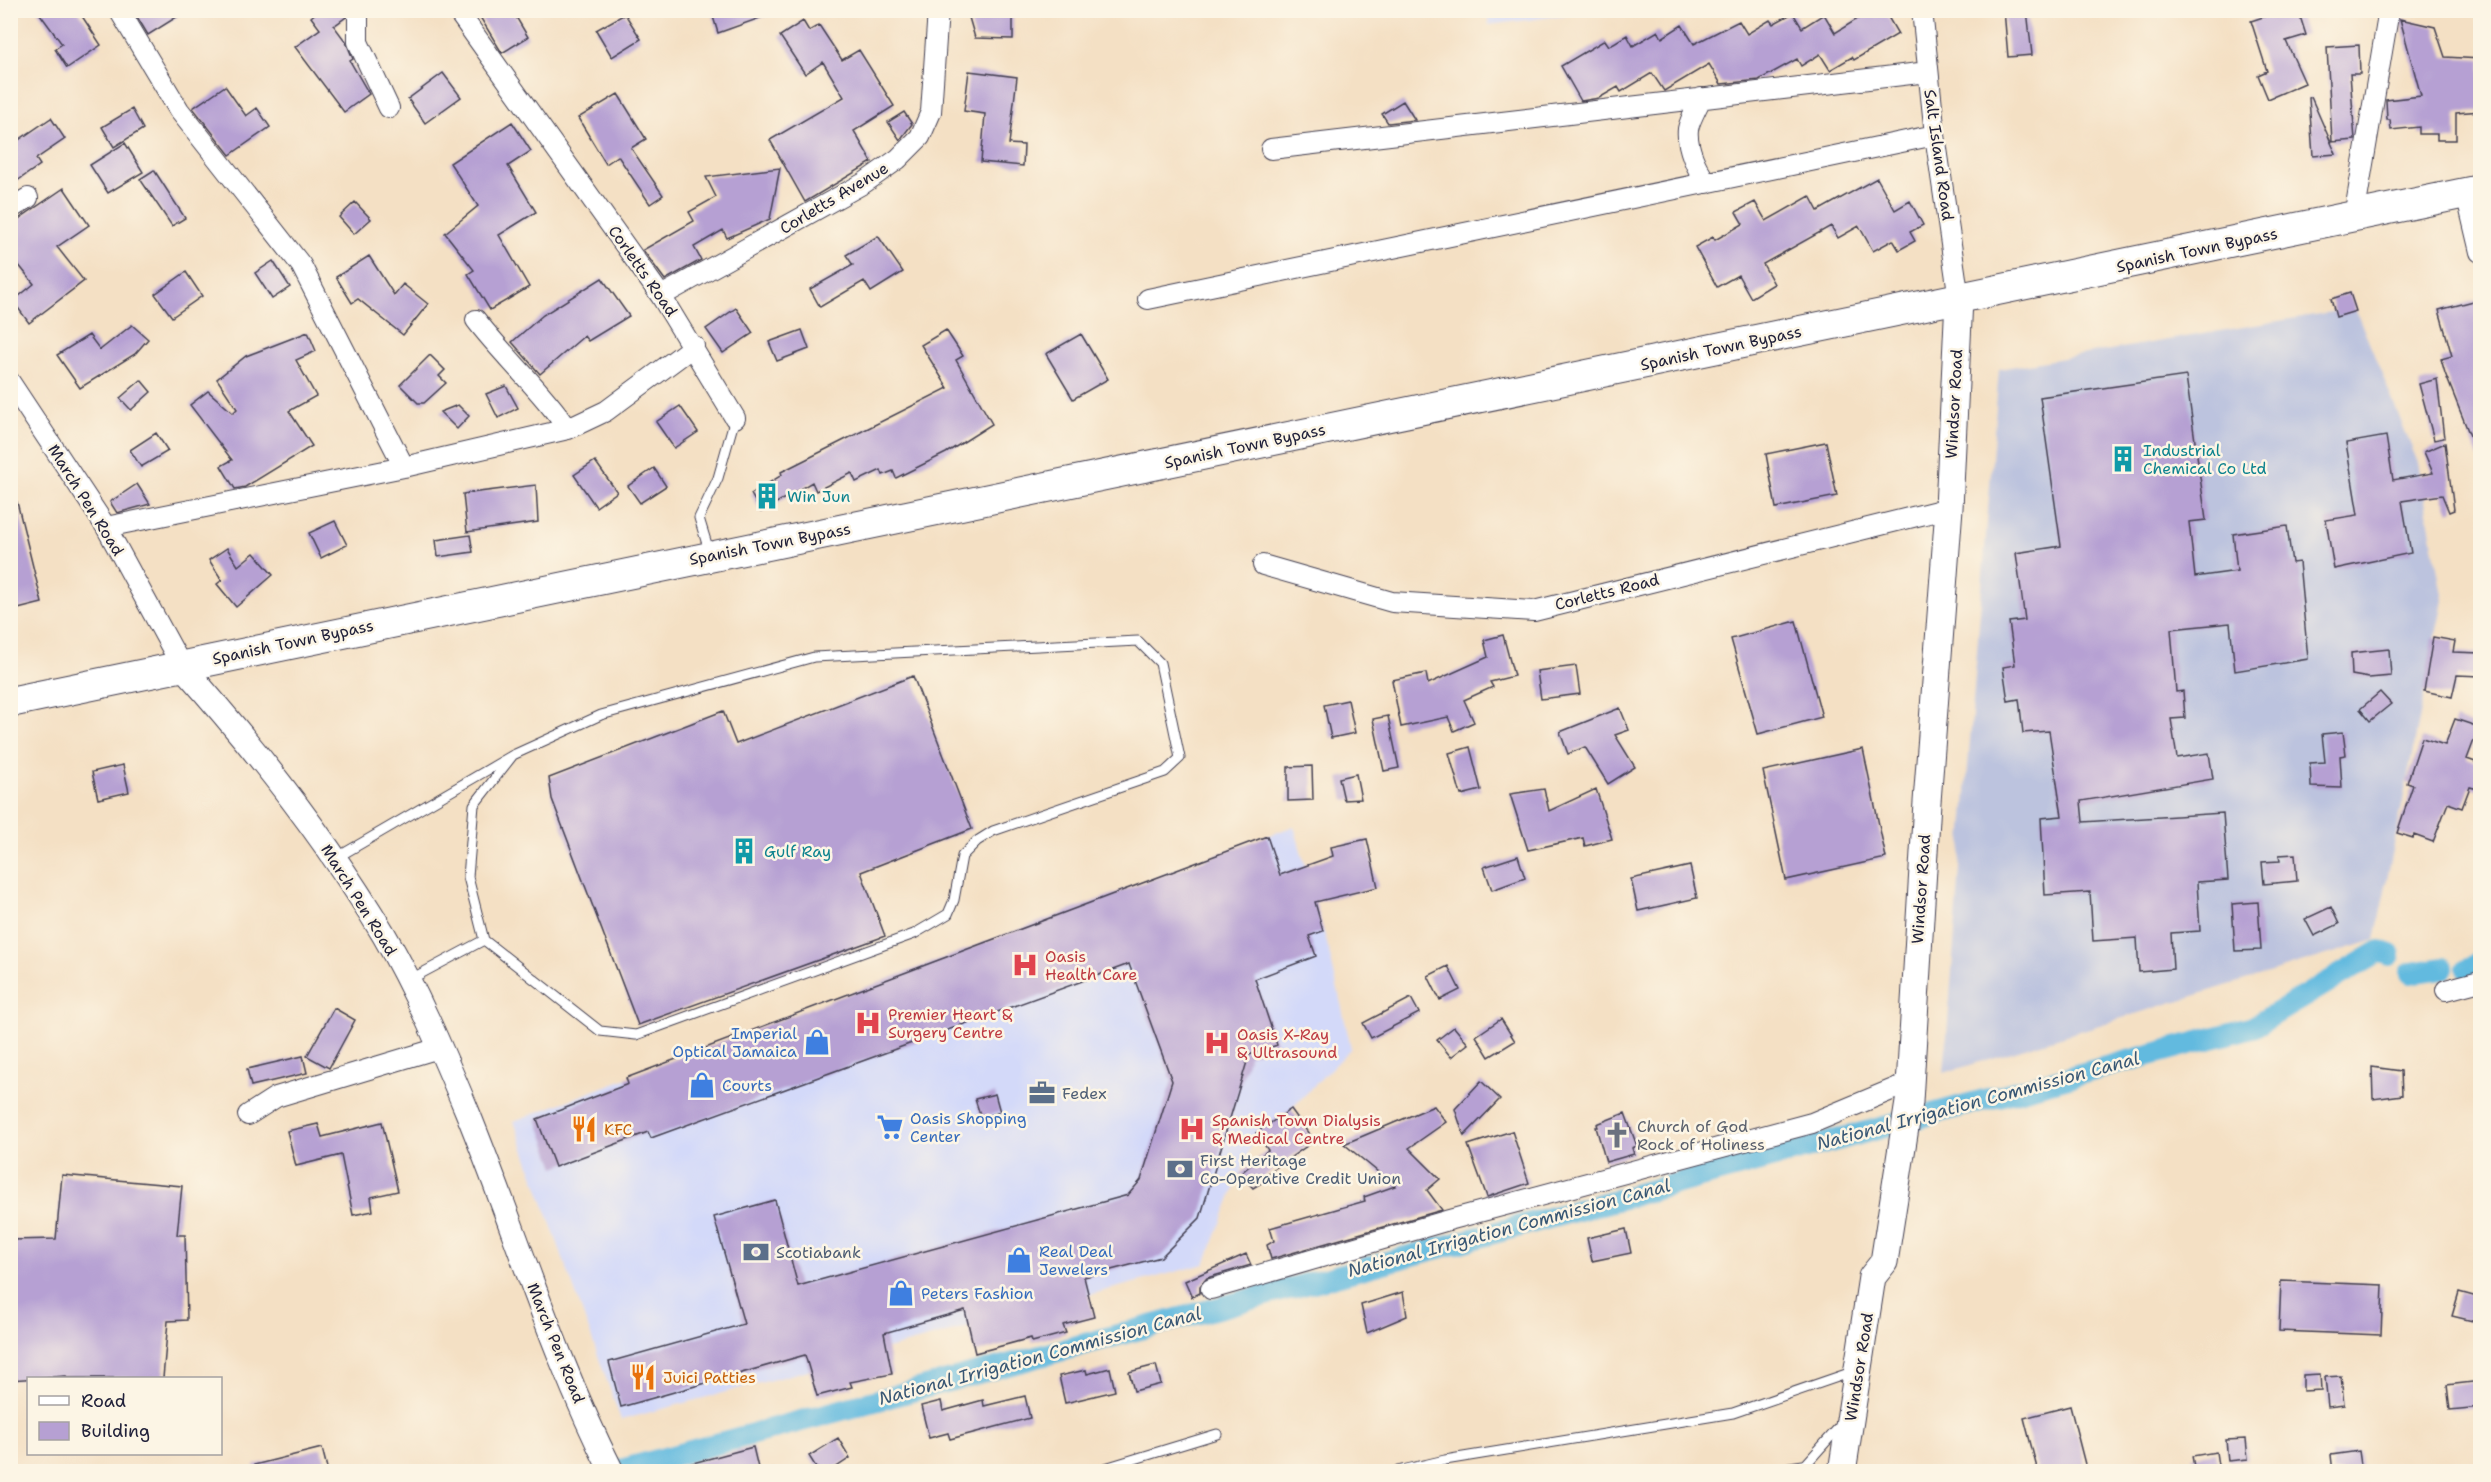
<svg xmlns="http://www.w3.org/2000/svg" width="2491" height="1482" font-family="'Shantell Sans',sans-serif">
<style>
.built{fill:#d3d9f9}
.industrial{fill:#bcc3de}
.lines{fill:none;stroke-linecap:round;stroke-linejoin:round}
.canal{stroke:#62badf;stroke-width:22}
.building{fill:#b6a0d3}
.service-casing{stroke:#423e50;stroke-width:11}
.minor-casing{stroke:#423e50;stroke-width:22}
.tertiary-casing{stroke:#423e50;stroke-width:26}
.secondary-casing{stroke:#423e50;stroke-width:29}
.primary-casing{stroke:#423e50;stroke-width:32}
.service{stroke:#fff;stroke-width:9}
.minor{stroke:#fff;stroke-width:20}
.tertiary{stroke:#fff;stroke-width:24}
.secondary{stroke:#fff;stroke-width:27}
.primary{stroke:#fff;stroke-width:30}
.labels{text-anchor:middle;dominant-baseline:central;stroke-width:5;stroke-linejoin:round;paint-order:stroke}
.street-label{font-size:16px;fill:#22223b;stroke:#fcf5e5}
.culture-label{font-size:16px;fill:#0d838f;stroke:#fcf5e5;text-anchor:start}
.health-label{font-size:16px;fill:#be3a42;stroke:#fcf5e5;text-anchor:start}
.shop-label{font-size:16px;fill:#366cbe;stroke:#fcf5e5;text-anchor:start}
.service-label{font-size:16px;fill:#4e5e75;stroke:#fcf5e5;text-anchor:start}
.worship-label{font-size:16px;fill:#5b616d;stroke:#fcf5e5;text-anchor:start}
.food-label{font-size:16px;fill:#c56008;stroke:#fcf5e5;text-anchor:start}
.water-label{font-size:18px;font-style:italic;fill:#385774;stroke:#fcf5e5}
</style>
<rect width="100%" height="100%" fill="#fcf5e5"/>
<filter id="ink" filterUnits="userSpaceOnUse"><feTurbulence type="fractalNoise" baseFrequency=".0167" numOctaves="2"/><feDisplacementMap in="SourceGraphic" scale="12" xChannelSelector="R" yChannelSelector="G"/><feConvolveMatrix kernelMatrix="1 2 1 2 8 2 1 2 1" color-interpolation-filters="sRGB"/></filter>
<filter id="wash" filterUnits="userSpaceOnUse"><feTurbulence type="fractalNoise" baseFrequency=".008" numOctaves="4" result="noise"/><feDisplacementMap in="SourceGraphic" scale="24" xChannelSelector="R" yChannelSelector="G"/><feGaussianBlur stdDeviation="1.35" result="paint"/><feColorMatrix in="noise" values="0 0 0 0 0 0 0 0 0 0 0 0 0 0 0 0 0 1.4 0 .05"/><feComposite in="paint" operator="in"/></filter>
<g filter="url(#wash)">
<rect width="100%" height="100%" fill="#f4e0c4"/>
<path class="built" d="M1487 11V10L1596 11 1489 25Z
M1294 826 1328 947 1351 1048 1291 1109 1256 1133 1205 1264 621 1420 514 1121Z"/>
<path class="industrial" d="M2355 308 2418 463 2443 600 2375 940 1944 1073 1999 369Z"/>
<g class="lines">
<path class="canal" d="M2467 969 2480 963
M2411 973 2443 968
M613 1472 2253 1027 2380 951 2390 955"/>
</g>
<g id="blocks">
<path class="building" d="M37 10H78L101 45 67 68 55 49 62 44Z
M133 10H188L148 35Z
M319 10H346V17L334 26 346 42 353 59 350 61 369 94 344 112 295 47 320 29 311 17Z
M490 10H512L528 37 502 53 480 17Z
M711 10H774V13L718 33Z
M1872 10H1884L1898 34 1854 60 1852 57 1830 70 1820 54 1801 66 1797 59 1759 80 1721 84 1709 64 1664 91 1652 73 1621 92 1618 87 1599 98 1581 101 1561 66 1605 40 1609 46 1627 35 1633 46 1658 31 1662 38 1682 25 1694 44 1739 21 1747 34 1770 20 1773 24 1793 13 1802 28 1824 14 1835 33Z
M2004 10H2027L2032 55 2008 57Z
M2284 10H2298L2306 35 2286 41 2305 83 2268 99 2258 75 2267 71 2251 21Z
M625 14 641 39 612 57 596 30Z
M968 14 1013 15V39L975 38Z
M2400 19 2435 27 2445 57 2481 59V111L2456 113V140H2437V134H2419V127L2391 130 2390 120H2387L2386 100 2421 96Z
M803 21 809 31 819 25 842 60 859 50 894 106 854 131 872 162 805 202 770 140 844 97 823 62 805 74 780 36Z
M2359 45 2360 74H2350L2355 140 2332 142 2327 47Z
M969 71 1017 77 1009 144 1024 145 1023 166 981 162 985 114 964 111Z
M443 73 461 97 425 123 408 99Z
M225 86 246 116 257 108 270 127 230 155 193 108Z
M618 94 646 139 631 148 663 195 650 204 618 156 606 164 578 118Z
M2311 97 2336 154 2313 156 2309 98Z
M1403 101 1415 120 1388 123 1382 114Z
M132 109 143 129 114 147 102 127Z
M904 112 912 124 900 140 888 122Z
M51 118 65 139 36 159 40 165 17 181 10 171V146Z
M512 122 531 151 508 166 536 212 499 235 529 287 490 310 468 274 474 270 445 233 478 206 450 163Z
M125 143 143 172 108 193 90 165Z
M780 168 770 219 727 238 723 230 694 247 701 260 665 280 643 250 694 221 689 212 716 197 706 177Z
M154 170 185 218 172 226 140 179Z
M1877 178 1895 210 1910 201 1923 225 1910 232 1915 241 1899 250 1893 240 1873 251 1859 226 1838 238 1831 226 1763 264 1774 284 1751 298 1738 275 1717 287 1695 247 1713 237 1715 240 1743 224 1736 212 1755 202 1766 221 1810 196 1818 211Z
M64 188 89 225 57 247 84 281 29 323 13 301 34 284 10 254V225Z
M355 202 371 219 354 234 339 217Z
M878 236 903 272 871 292 864 281 820 307 810 289 853 265 846 255Z
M369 256 394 295 403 284 428 304 403 335 358 299 352 303 336 277Z
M273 261 290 287 272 299 255 273Z
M186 272 202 296 172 317 155 294Z
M602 278 629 316 588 341 584 336 540 374 512 342 543 315Z
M2350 293 2356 311 2336 317 2331 299Z
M2481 299V461H2480L2445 373 2441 359 2452 356 2439 310Z
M736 308 753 333 723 353 706 329Z
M132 325 148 339 135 354 80 388 57 355 89 335 100 350Z
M802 330 809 349 777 361 769 342Z
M946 330 963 356 956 360 992 424 946 453 896 478 893 471 883 475 881 470 856 482 852 473 816 491 812 482 761 512 751 494 782 475 781 472 948 388 921 345Z
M308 332 316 351 296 360 316 396 289 411 312 446 245 487 235 489 221 466 232 460 190 405 208 391 233 413 237 409 217 379 246 356Z
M1081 334 1108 379 1073 399 1046 354Z
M430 355 445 370 439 376 446 383 424 403H418L400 385Z
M2186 376 2206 520 2189 522 2195 577 2237 571 2233 534 2287 526 2292 563 2299 562 2308 659 2235 671 2230 623 2171 629 2176 692 2183 691 2185 718 2171 719 2177 758 2209 753 2213 779 2081 801 2083 822 2223 813 2228 880 2197 882 2200 931 2171 933 2173 969 2139 972 2137 938 2093 941 2090 892 2045 895 2041 818 2062 816 2049 731 2023 733 2019 699 2008 701 2003 667 2015 665 2009 622 2025 620 2016 553 2061 546 2040 397Z
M2437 379 2444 438 2434 440 2419 384Z
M141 380 151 392 131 410 120 398Z
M506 386 518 408 498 418 486 394Z
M458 405 469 416 457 429 440 412Z
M680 406 698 432 674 448 656 422Z
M156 433 168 451 141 467 130 450Z
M2386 436 2393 480 2433 473 2424 452 2445 443 2454 510 2449 512 2442 495 2402 501 2411 553 2334 569 2326 520 2358 515 2346 443Z
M1826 442 1837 496 1776 508 1766 454Z
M595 461 617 492 596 507 574 475Z
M654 468 666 486 640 503 628 486Z
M137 484 150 504 117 513 110 502Z
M536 485 538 522 467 532 463 494Z
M17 502 42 603 10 611V503Z
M335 521 347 545 321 558 309 533Z
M470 535 473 552 438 557 436 540Z
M227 548 238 566 254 553 273 575 236 607 217 584 222 580 209 560Z
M1796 621 1822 717 1758 734 1731 639Z
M1503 635 1514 676 1490 682 1493 687 1464 700 1474 722 1454 731 1448 717 1401 727 1392 680 1426 673 1428 684 1488 657 1484 640Z
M2433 637 2455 641 2453 652 2481 653V676L2457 675 2452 697 2424 691Z
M2389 649 2391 676 2369 678 2352 675 2351 653Z
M1576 666 1580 694 1541 699 1537 671Z
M913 676 972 829 861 872 885 936 638 1025 552 799 549 778 723 711 736 744Z
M2380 692 2391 704 2370 721 2360 709Z
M1348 700 1355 733 1331 738 1324 705Z
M1620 708 1629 730 1615 735 1635 767 1608 784 1585 747 1568 754 1560 732Z
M1388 716 1399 768 1384 771 1373 719Z
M2455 719 2479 727 2467 759 2481 764V790L2470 787 2462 808 2448 803 2433 842 2414 835 2413 838 2397 833 2413 785 2407 783 2422 738 2445 745Z
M2343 732 2346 755 2340 756 2342 788 2311 787 2310 763 2325 762 2322 734Z
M1470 747 1481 790 1461 795 1449 753Z
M1863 749 1886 858 1786 880 1763 771Z
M123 765 129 792 98 799 92 772Z
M1312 766 1313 800 1288 801V767Z
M1356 774 1361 799 1344 800 1339 778Z
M1544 789 1549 811 1596 789 1612 839 1585 846 1583 838 1528 850 1510 794Z
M1267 836 1280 875 1333 856 1331 847 1367 839 1378 887 1315 902 1323 931 1309 936 1316 956 1255 979 1277 1045 1249 1055 1200 1218 1161 1257 1084 1277 1094 1317 1063 1325 1066 1333 1032 1342 1031 1338 975 1353 965 1310 884 1333 892 1374 850 1382 852 1387 817 1396 805 1355 621 1407 609 1362 744 1324 714 1217 775 1200 798 1286 1128 1195 1141 1180 1172 1081 1129 964 651 1138 648 1132 555 1167 537 1119 628 1084 626 1078Z
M2295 854 2297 881 2264 884 2262 862 2280 861 2279 855Z
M1518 856 1525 878 1492 890 1484 867Z
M1690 866 1697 898 1638 911 1631 879Z
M2258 902 2261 950 2235 951 2232 904Z
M2331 907 2339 924 2314 936 2305 919Z
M1448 966 1460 990 1440 1000 1428 976Z
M1411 998 1419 1013 1371 1038 1363 1023Z
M334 1008 355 1020 329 1068 307 1056Z
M1501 1019 1515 1041 1489 1057 1476 1036Z
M1454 1027 1468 1044 1451 1057 1437 1040Z
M303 1056 307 1073 251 1086 247 1069Z
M2372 1067 2401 1071 2402 1095 2373 1099Z
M1481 1081 1500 1099 1464 1136 1455 1109Z
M995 1094 1000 1112 981 1118 975 1099Z
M1434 1106 1446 1122 1409 1148 1440 1179 1427 1190 1442 1210 1271 1259 1267 1245 1274 1241 1270 1228 1365 1201 1364 1197 1395 1186 1344 1144Z
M1291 1109 1314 1141 1264 1176 1266 1180 1253 1188 1240 1174 1268 1150 1256 1133Z
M1625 1113 1637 1146 1632 1148 1634 1154 1606 1162 1596 1127H1598L1597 1124Z
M382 1122 398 1191 371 1197 373 1211 353 1215 341 1155 296 1166 287 1131 318 1124 322 1137Z
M1512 1131 1529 1183 1487 1197 1468 1145Z
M62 1175 182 1186 177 1235H185L187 1320 168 1321 163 1378H66V1376L10 1380V1240L56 1239Z
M1626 1229 1631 1253 1592 1261 1587 1238Z
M1246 1254 1251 1265 1207 1278 1200 1286V1293L1192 1297 1185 1281Z
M2281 1281 2383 1285 2381 1335 2279 1331Z
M1403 1292 1407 1316 1367 1333 1361 1305Z
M2459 1292 2481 1298V1323L2452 1316Z
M1156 1365 1161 1384 1134 1391 1129 1372Z
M1110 1368 1115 1391 1065 1403 1059 1376 1086 1370 1087 1374Z
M2320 1374 2321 1390 2303 1391V1375Z
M2341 1376 2344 1405 2328 1407 2325 1377Z
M2481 1381V1407L2450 1410 2447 1385Z
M1025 1396 1030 1418 950 1439 948 1433 929 1438 921 1406 941 1401 943 1411 983 1400 984 1406Z
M2070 1406 2087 1472H2038L2024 1418Z
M838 1438 850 1458 829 1472H819L809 1456Z
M2246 1439 2248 1459 2228 1461 2226 1440Z
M753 1447 759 1472H690L689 1464Z
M322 1448 328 1472H255L254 1465Z
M2359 1451 2362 1472H2333L2331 1455Z
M2216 1452 2219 1472H2195L2192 1456Z"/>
</g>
</g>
<g filter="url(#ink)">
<use href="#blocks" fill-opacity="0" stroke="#423e50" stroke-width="1.5"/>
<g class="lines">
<g class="service-casing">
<path id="service" d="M710 554 699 518 718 478 735 418
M336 858 513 755 601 715 814 657 1138 641 1160 663 1180 758 1165 772 993 831 977 841 962 856 954 900 948 914 914 934 636 1035 600 1031 484 940 468 877 474 805 513 755
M409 980 484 940
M1092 1472 1217 1434
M1394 1472 1445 1460 1733 1413 1855 1371
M1759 1472 1803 1465
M1799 1472 1841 1425"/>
</g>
<g class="minor-casing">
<path id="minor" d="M119 10 179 110 301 265 404 467
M358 10V42L389 108
M457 10 661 296 735 418
M1922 10 1935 135 1959 299
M1701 98C1697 108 1690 119 1688 129 1686 147 1697 170 1707 183
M1271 149 1928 72
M2466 193 2480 252
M10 209 28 198
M2354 217 2389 10
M661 296 864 183 898 159 920 137 931 112 938 10
M1148 299 1935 135
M476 320C505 358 541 389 568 429
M10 382 106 527 181 665
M106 527 404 467 568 429 606 411 694 346
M1263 565 1392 602 1534 611 1949 508
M2446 990 2480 981
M248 1115 276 1097 439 1048
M1211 1289 1449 1220 1812 1123 1908 1083"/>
</g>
<g class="tertiary-casing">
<path id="tertiary" d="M181 665C256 749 326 838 384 935 416 990 442 1051 467 1111 516 1231 553 1356 612 1472"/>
</g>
<g class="secondary-casing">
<path id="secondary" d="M1842 1472 1872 1277 1884 1262 1909 1102 1927 802 1949 508 1959 299"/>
</g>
<g class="primary-casing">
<path id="primary" d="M10 702 2480 190"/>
</g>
<use href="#service" class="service"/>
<use href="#minor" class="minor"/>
<use href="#tertiary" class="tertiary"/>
<use href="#secondary" class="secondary"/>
<use href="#primary" class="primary"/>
</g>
</g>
<defs>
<g id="building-bare" transform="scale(2.07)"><path d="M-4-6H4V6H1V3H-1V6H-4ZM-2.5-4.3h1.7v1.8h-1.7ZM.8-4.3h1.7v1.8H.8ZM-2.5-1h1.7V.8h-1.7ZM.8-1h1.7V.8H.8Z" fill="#0f9aa8" stroke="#fcf5e5" stroke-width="2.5" paint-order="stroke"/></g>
<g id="hospital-bare" transform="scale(2.07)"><path d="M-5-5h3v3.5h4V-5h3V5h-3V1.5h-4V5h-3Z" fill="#e0444e" stroke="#fcf5e5" stroke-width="2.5" paint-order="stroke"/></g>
<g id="shop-bare" transform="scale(2.07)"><path d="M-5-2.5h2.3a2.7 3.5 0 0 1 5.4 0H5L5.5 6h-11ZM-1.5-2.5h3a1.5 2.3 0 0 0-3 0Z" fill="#3f7fe0" stroke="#fcf5e5" stroke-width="2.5" paint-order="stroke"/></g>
<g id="office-bare" transform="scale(2.07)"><path d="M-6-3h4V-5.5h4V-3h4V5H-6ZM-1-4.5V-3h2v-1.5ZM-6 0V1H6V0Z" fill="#5c6f8a" stroke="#fcf5e5" stroke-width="2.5" paint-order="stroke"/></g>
<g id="supermarket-bare" transform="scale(2.07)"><path d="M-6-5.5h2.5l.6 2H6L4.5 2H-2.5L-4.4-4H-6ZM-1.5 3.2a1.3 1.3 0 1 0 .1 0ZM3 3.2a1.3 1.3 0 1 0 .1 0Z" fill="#3f7fe0" stroke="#fcf5e5" stroke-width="2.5" paint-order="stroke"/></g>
<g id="restaurant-bare" transform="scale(2.07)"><path d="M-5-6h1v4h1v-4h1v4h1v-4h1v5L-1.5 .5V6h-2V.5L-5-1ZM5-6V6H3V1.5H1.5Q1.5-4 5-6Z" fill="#e8710a" stroke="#fcf5e5" stroke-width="2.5" paint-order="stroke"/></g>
<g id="church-bare" transform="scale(2.07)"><path d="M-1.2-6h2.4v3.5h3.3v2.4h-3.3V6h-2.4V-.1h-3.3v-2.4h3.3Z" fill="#6b7280" stroke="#fcf5e5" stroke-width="2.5" paint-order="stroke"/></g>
<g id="bank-bare" transform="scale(2.07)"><path d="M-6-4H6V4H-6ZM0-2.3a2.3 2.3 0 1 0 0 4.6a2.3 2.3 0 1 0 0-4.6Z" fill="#5c6f8a" stroke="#fcf5e5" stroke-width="2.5" paint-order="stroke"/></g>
</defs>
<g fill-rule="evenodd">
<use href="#building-bare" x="2123" y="459"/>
<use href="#building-bare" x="767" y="496"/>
<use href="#building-bare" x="744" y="851"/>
<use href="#hospital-bare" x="1025" y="965"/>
<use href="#hospital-bare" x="868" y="1023"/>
<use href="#shop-bare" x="817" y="1042"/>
<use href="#hospital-bare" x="1217" y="1043"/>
<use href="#shop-bare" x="702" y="1085"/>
<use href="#office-bare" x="1042" y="1093"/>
<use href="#supermarket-bare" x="890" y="1127"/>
<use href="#restaurant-bare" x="584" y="1129"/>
<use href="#hospital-bare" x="1192" y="1129"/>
<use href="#church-bare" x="1617" y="1135"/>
<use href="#bank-bare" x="1180" y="1169"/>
<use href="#bank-bare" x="756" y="1252"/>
<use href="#shop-bare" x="1019" y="1260"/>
<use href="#shop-bare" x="901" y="1293"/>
<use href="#restaurant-bare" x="643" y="1377"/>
</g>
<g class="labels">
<g class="street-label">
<text transform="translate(1939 155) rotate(82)">Salt Island Road</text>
<text transform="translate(834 198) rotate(-31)">Corletts Avenue</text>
<text transform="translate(2197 250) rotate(-12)">Spanish Town Bypass</text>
<text transform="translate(643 271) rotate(55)">Corletts Road</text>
<text transform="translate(1721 348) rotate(-12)">Spanish Town Bypass</text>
<text transform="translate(1954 404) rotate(-87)">Windsor Road</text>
<text transform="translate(1245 446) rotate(-12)">Spanish Town Bypass</text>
<text transform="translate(86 500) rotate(58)">March Pen Road</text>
<text transform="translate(770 544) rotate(-11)">Spanish Town Bypass</text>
<text transform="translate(1607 592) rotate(-14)">Corletts Road</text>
<text transform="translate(293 642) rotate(-12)">Spanish Town Bypass</text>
<text transform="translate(1921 889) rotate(-86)">Windsor Road</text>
<text transform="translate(359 900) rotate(58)">March Pen Road</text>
<text transform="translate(556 1343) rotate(68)">March Pen Road</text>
<text transform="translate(1859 1367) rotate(-81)">Windsor Road</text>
</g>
<g class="culture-label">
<text x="2143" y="450">Industrial<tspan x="2143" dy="18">Chemical Co Ltd</tspan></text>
<text x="787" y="496">Win Jun</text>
<text x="764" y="851">Gulf Ray</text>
</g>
<g class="health-label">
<text x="1045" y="956">Oasis<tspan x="1045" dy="18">Health Care</tspan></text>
<text x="888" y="1014">Premier Heart &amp;<tspan x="888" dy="18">Surgery Centre</tspan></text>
<text x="1237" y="1034">Oasis X-Ray<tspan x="1237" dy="18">&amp; Ultrasound</tspan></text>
<text x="1212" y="1120">Spanish Town Dialysis<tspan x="1212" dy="18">&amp; Medical Centre</tspan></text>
</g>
<g class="shop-label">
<text x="797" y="1033" text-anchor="end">Imperial<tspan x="797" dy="18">Optical Jamaica</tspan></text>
<text x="722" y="1085">Courts</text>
<text x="910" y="1118">Oasis Shopping<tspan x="910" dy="18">Center</tspan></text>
<text x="1039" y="1251">Real Deal<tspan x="1039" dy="18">Jewelers</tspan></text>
<text x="921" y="1293">Peters Fashion</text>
</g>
<g class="service-label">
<text x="1062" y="1093">Fedex</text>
<text x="1200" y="1160">First Heritage<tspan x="1200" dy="18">Co-Operative Credit Union</tspan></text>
<text x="776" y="1252">Scotiabank</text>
</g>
<g class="worship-label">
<text x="1637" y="1126">Church of God<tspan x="1637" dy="18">Rock of Holiness</tspan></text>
</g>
<g class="food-label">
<text x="604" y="1129">KFC</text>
<text x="663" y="1377">Juici Patties</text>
</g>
<g class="water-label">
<text transform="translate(1978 1101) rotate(-15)">National Irrigation Commission Canal</text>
<text transform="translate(1509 1228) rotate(-15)">National Irrigation Commission Canal</text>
<text transform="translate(1040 1356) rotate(-15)">National Irrigation Commission Canal</text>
</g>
</g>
<rect width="2491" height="1482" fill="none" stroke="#fcf5e5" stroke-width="36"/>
<rect x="27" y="1377" width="195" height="78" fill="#fcf5e5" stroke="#a5a1a1" stroke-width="1.5"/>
<rect x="39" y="1396" width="30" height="9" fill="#ffffff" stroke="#a5a1a1" stroke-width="1.5"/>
<text x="81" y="1407" font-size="18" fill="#22223b">Road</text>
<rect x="39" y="1422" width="30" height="18" fill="#b6a0d3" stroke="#a5a1a1" stroke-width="1.5"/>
<text x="81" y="1437" font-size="18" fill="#22223b">Building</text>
</svg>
